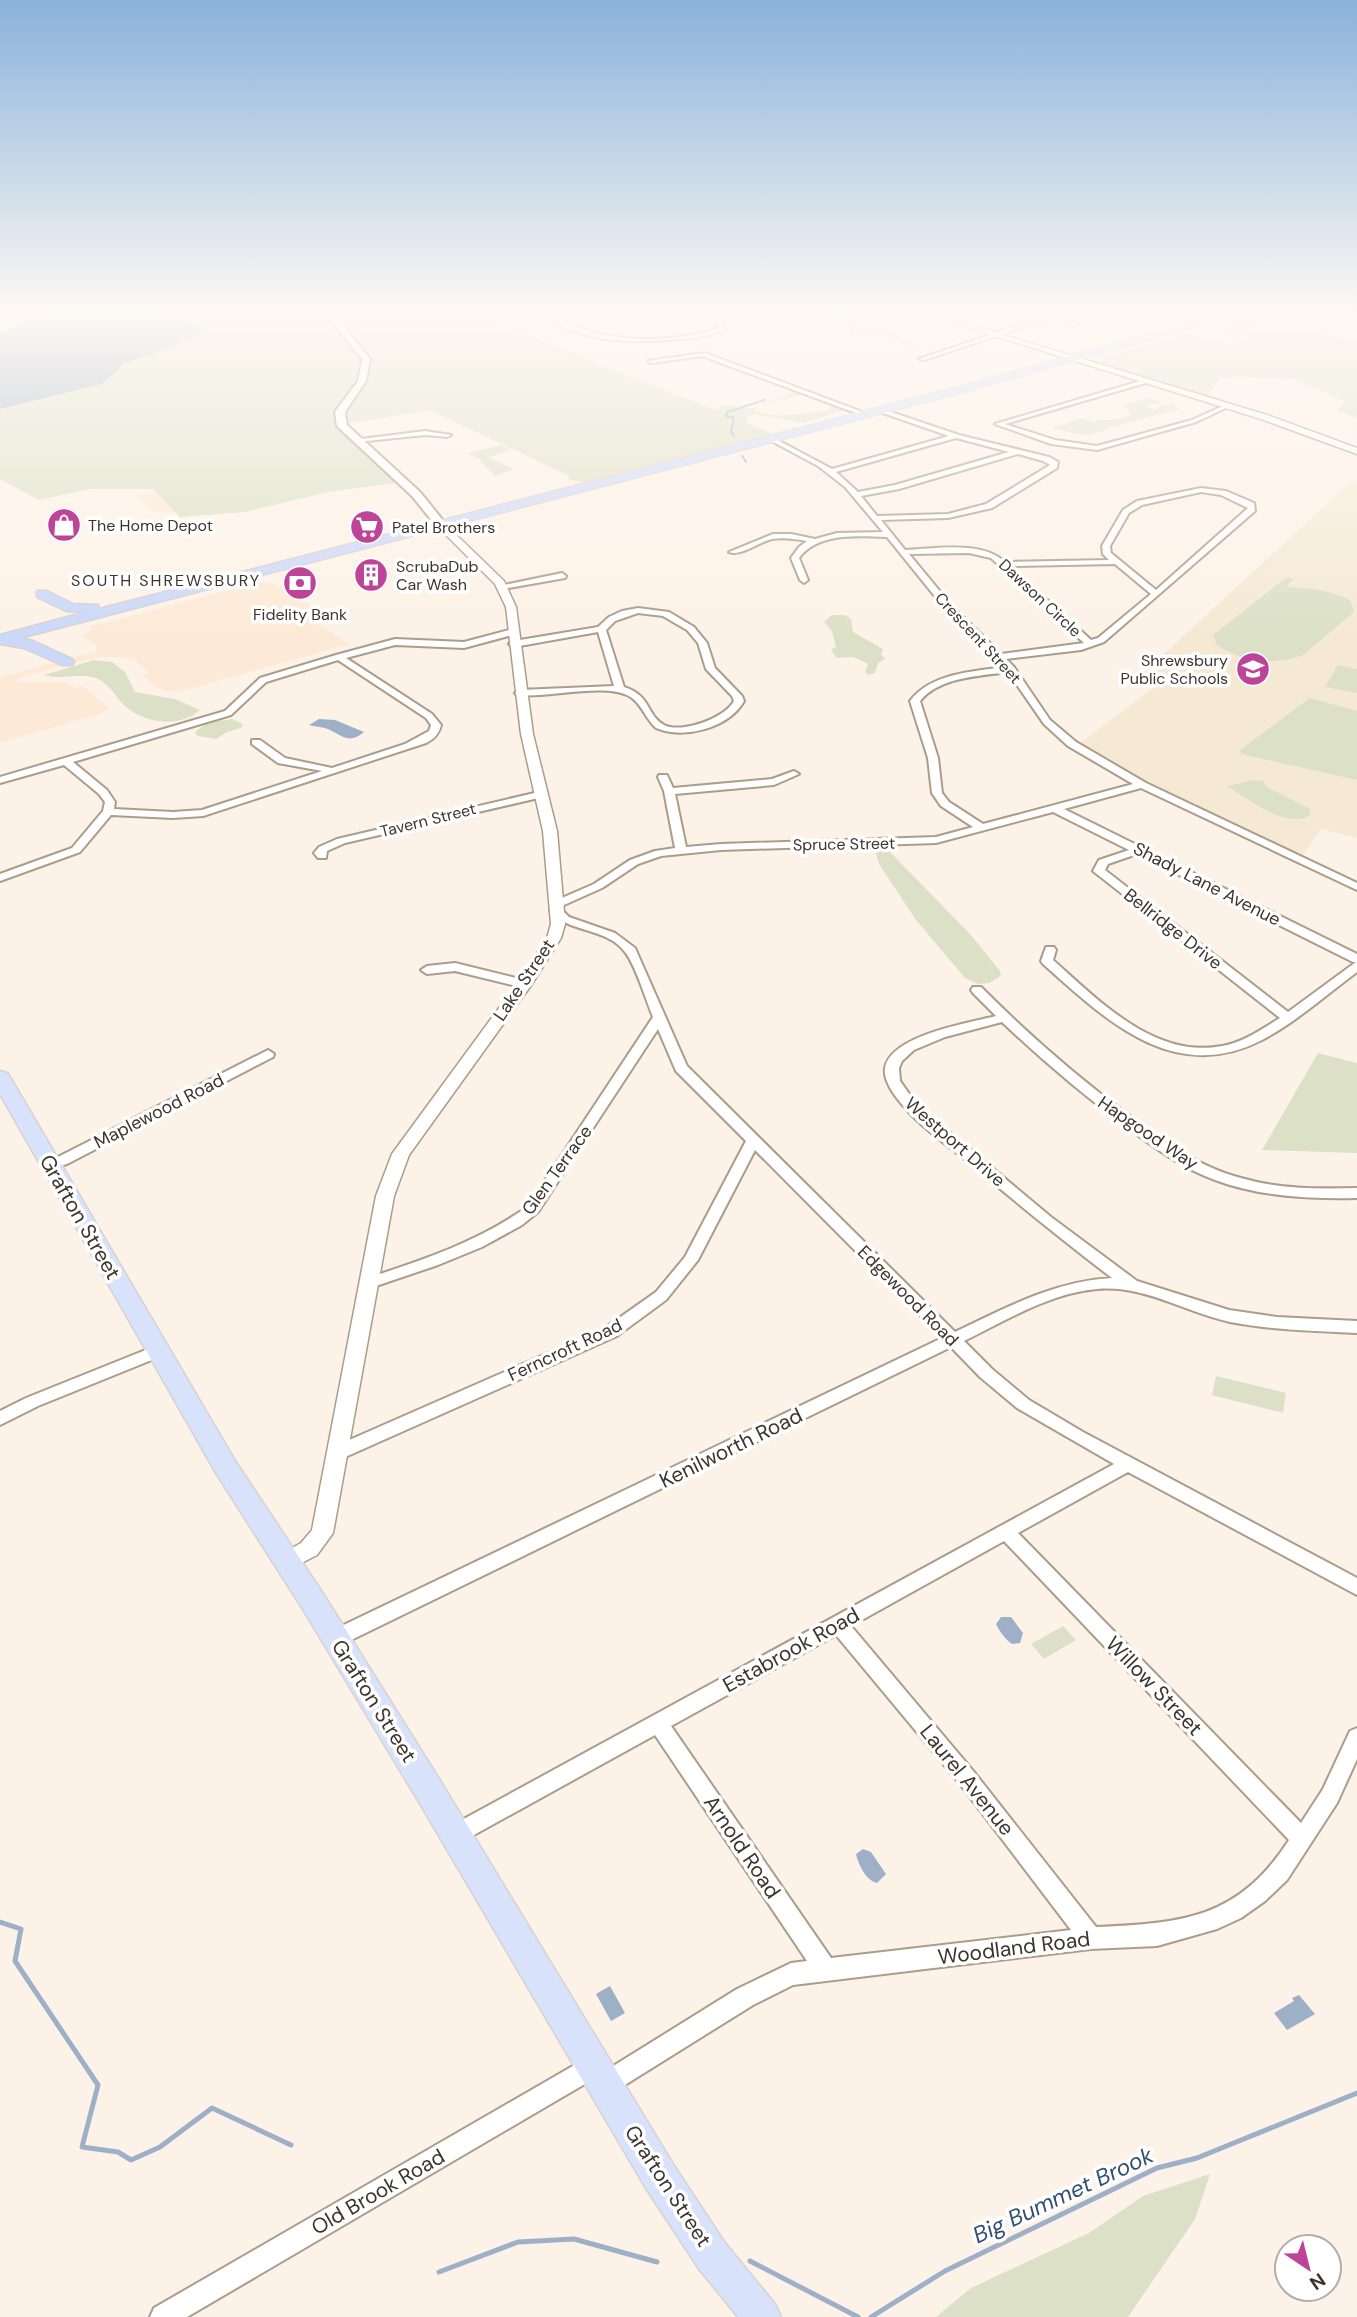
<svg xmlns="http://www.w3.org/2000/svg" width="1357" height="2317" font-family="'DM Sans',sans-serif">
<style>
.built{fill:#fcead6}
.education{fill:#f5e9d4}
.green{fill:#dce0c6}
.water{fill:#9eb0c8}
.lines{fill:none;stroke-linecap:round;stroke-linejoin:round}
.stream-far1{stroke:#9eb0c8;stroke-width:2}
.stream{stroke:#9eb0c8;stroke-width:5}
.minor-casing{stroke:#ac9c8a;stroke-width:4}
.tertiary-casing{stroke:#ac9c8a;stroke-width:3}
.secondary-casing{stroke:#ac9c8a;stroke-width:4}
.primary-casing{stroke:#d4d3d1;stroke-width:3}
.trunk-casing{stroke:#d4d3d1;stroke-width:3}
.minor{fill:#fff;fill-rule:evenodd}
.tertiary{fill:#fff;fill-rule:evenodd}
.secondary{fill:#fff;fill-rule:evenodd}
.primary{fill:#d9e2fb;fill-rule:evenodd}
.trunk{fill:#ccd8fa;fill-rule:evenodd}
.labels{text-anchor:middle;dominant-baseline:central;stroke-width:7;stroke-linejoin:round;paint-order:stroke}
.far-poi-label{font-size:16px;fill:#3c352e;stroke:#fff;text-anchor:start}
.far-neighbourhood-label{font-size:16px;letter-spacing:2px;fill:#3c352e;stroke:#fff}
.far-street-label{font-size:16px;fill:#3c352e;stroke:#fff}
.street-label{font-size:18px;fill:#3c352e;stroke:#fff}
.near-street-label{font-size:21px;fill:#3c352e;stroke:#fff}
.near-water-label{font-size:23px;font-style:italic;fill:#334f74;stroke:#fff}
</style>
<rect width="100%" height="100%" fill="#fdf2e7"/>
<path class="built" d="M179 488 205 505 168 513 154 512 134 496Z
M269 582 313 607 301 611 349 644 183 691 169 692 154 686 143 676 149 673 135 660 120 657H99L25 676 18 679V682H67L74 688 83 686 109 708 100 714 0 743V677L95 652 99 648 82 635 92 630 89 627 256 583Z"/>
<path class="education" d="M1352 481 1357 483V838L1321 829 1302 856 1141 781 1080 743 1160 683 1140 676Z"/>
<path class="green" d="M42 313H483L500 320 501 324 714 410 726 405 749 409 790 395 791 390 803 394 758 406 759 407 752 410C777 420 803 413 830 410L829 408 832 407 829 405 841 409 842 411 804 423 753 414 747 418 746 423 778 436 587 484 569 479 567 475 430 410 345 424 395 483 328 492 245 512 180 517 153 489H90L39 500 0 479V384L89 356Z
M1256 313H1269L1261 321 1329 331V336L1357 340V418L1337 410 1345 402 1294 379 1239 377 1220 379 1207 396 1101 363 1102 358 1185 334 1231 344 1252 338 1209 327Z
M848 314 855 316 853 320 857 323 891 324V328L899 331 897 333 900 335V339L920 347C899 347 892 336 878 333 859 330 857 337 841 323L843 316Z
M1151 398 1163 403 1147 406 1148 408 1158 409 1159 406 1171 404 1180 409 1111 427 1108 428 1110 429 1087 436 1053 428 1081 418 1097 423 1096 420C1109 420 1121 420 1133 414L1126 411 1130 409 1123 405Z
M500 445 511 450 488 457 513 469 495 476 478 458 468 453Z
M1287 577 1294 579 1286 587C1309 588 1328 589 1350 600L1354 612 1303 655C1275 666 1243 662 1217 645L1213 635Z
M832 615H845L851 619 853 632 883 649 881 654 885 659 878 663 875 673 868 675 865 672 868 664 853 657 836 658 831 649 836 647 832 631 824 622Z
M94 660 112 662 125 672 135 692 175 699 200 710C180 728 145 724 125 706 115 697 112 686 98 679 79 671 62 681 44 675Z
M1338 665 1357 669V693L1325 687Z
M1310 698 1357 711V780L1241 754 1240 750Z
M232 719 243 724 241 728 227 732 216 739 198 736 195 733C204 722 218 721 232 719Z
M1254 780 1263 781 1267 787 1310 809V815C1289 831 1246 798 1227 786Z
M875 849 890 852 970 934 1000 971 1001 976 989 983 978 984 965 978 916 920 879 864Z
M1318 1053 1357 1063V1153L1262 1150Z
M1216 1376 1286 1393 1283 1413 1212 1395Z
M1063 1626 1076 1640 1044 1659 1031 1644Z
M1210 2174 1195 2219 1128 2317H936L971 2288 1089 2233 1143 2196Z"/>
<path class="water" d="M61 313H156L201 325 205 331 183 342 124 364 102 384 0 409V333L33 317Z
M319 719 335 720 364 732C351 743 345 738 332 731 326 727 316 727 309 725Z
M1001 1617H1011L1023 1633 1020 1643 1012 1644C1006 1640 999 1631 996 1624Z
M863 1849 871 1852 886 1874 877 1883C865 1880 858 1863 856 1854Z
M610 1986 625 2013 611 2021 596 1994Z
M1299 1995 1315 2014 1287 2030 1274 2013 1294 2001 1292 1998Z"/>
<g class="lines">
<path class="stream-far1" d="M842 313 854 333
M734 436 731 431 734 418 726 416 727 412 765 400
M742 456 746 462"/>
<path class="stream" d="M0 1922 21 1929 15 1961 98 2085 82 2147 118 2152 131 2160 160 2147 212 2108 291 2145
M750 2261 858 2317
M439 2272 518 2242 574 2239 657 2262
M871 2317 945 2271 1157 2168 1197 2158 1357 2093"/>
<g class="minor-casing">
<path id="minor" d="M540 313H547C598 343 664 346 720 328L704 313C712 313 725 321 726 329 712 336 694 338 678 339 631 344 580 343 540 313Z
M1046 313H1053L1017 329 924 360 919 359 1013 327Z
M1219 313H1228L1225 315Z
M1053 316 1077 323 1078 324 1075 326 1053 320 1039 326 1036 324Z
M705 353 860 411 861 412 856 413 702 356 651 363 648 361Z
M1147 379 1149 382 1005 424 1055 440 1097 446 1192 420 1225 405 1230 406 1196 422 1097 450 1051 444 995 424Z
M879 408 959 435 1049 457 1058 462 1057 468 992 508 948 518 881 520 905 550C935 549 981 540 1005 562L1109 560 1103 554 1102 546 1123 510 1137 501 1201 488 1226 491 1254 503 1255 511 1104 642 1081 650 1006 659 1014 667 1050 720 1076 742 1146 783 1357 883V890L1141 788 1064 809 1357 954V972C1326 995 1296 1022 1262 1040 1173 1086 1105 1019 1043 964L1041 961 1046 947H1054L1056 950 1053 960C1099 1001 1155 1059 1222 1046 1242 1043 1262 1029 1280 1018L1093 871 1099 860 1129 850 1053 812 936 843 721 850 661 856 638 864 602 888 564 905 562 910 569 917 615 933 635 948 687 1066 955 1332C1005 1308 1055 1281 1112 1278 1061 1239 1012 1199 963 1158 945 1143 922 1128 907 1110 898 1100 883 1083 885 1068 891 1035 969 1023 996 1016L973 993 971 990 973 987H981C1028 1034 1077 1077 1130 1116 1164 1142 1199 1167 1241 1178 1278 1189 1318 1189 1357 1188V1198C1309 1199 1261 1197 1215 1180 1182 1168 1153 1147 1124 1125 1082 1094 1041 1059 1002 1022L945 1037 914 1050 902 1061 899 1068 900 1081 917 1105 1051 1217 1137 1281 1229 1310 1277 1317 1357 1321V1333C1315 1331 1272 1330 1230 1322 1184 1312 1145 1285 1097 1289 1050 1293 1005 1321 964 1341L992 1369 1029 1400 1083 1432 1357 1578V1595L1128 1472 1018 1533 1301 1823 1323 1789 1350 1731 1357 1728V1759L1337 1803 1287 1880 1265 1901 1241 1918 1217 1929 1157 1946 1091 1949 793 1985 753 2005 612 2093 604 2096 596 2093 593 2085 595 2078 187 2317H150L154 2308 585 2059 593 2056 601 2059 604 2067 602 2073 737 1989 791 1963 807 1961 655 1735 463 1841 456 1844 449 1841 446 1834 449 1827 1114 1464 1017 1408 980 1377 951 1347 343 1644 336 1646 329 1644 327 1638 329 1632 942 1338 755 1150 698 1260 666 1300 617 1336 343 1458 337 1460 331 1458 329 1453 331 1448 605 1328 656 1292 685 1257 746 1141 676 1071 658 1029 538 1212 522 1225 482 1247 438 1265 370 1288 365 1287 362 1283 365 1279C422 1260 479 1242 528 1206L653 1017C646 1000 636 966 625 952 607 927 566 933 550 910L555 901 594 884 630 860 655 851 675 848 664 791 658 777 659 775H667L673 788 772 779 794 771 799 774 774 785 675 794 686 847 721 844 936 837 973 827 941 806 932 793 928 758 910 701C931 673 972 672 1004 667L946 610 887 537C858 536 818 532 799 558L808 580 804 583 800 580 791 558 799 547 807 541C796 539 784 537 772 539 759 542 740 557 729 552L773 534H791L815 539 837 533 883 532 845 487 818 466 766 438 772 437 832 469 949 436 877 411ZM956 438 1009 452 895 485 858 492 836 472ZM1018 454 1043 461 1050 465 986 504 948 514 877 516 861 496 899 489ZM1201 492 1221 495 1248 508 1156 590 1111 553 1110 546 1129 513 1142 505ZM969 553 991 558 1084 643 1001 654 952 606 909 554ZM1115 564 1151 594 1098 638 1091 640 1010 566ZM1008 672 1044 724 1068 746 1133 784 983 824 949 802 942 793 938 758 920 701C939 677 980 676 1008 672ZM1137 854 1353 962H1356L1288 1012 1105 870 1108 864ZM1004 1541 1289 1840C1238 1919 1183 1923 1096 1927L974 1772 851 1626ZM836 1635 960 1784 1071 1930 831 1958 671 1726Z
M425 431 451 435 447 437 425 435 357 442 353 440Z
M562 573 566 576 565 578 503 589 499 586Z
M638 608 669 612 694 627 707 643 715 668 742 696 744 701C729 728 683 740 656 728 646 719 642 705 632 698 609 681 546 699 517 695L515 693 520 690 614 686 598 632 514 647 509 644 514 641 598 627 609 617 622 611ZM638 613 663 616 687 630 698 643 706 669 732 696 734 701C725 718 682 734 664 725 646 715 652 696 624 687L606 630 615 621Z
M513 629 516 630V634L464 648 395 645 346 658 432 714 441 725C439 734 434 739 426 743L203 816 173 818 111 815 80 852 0 881V874L72 848 103 811 105 802 99 794 64 765 0 783V777L225 711 260 678 336 655 395 639 464 642ZM338 660 426 718 431 725 429 731 405 744 332 768 285 758 260 740H252V744L278 763 322 771 202 810 173 812 114 809 115 802 107 790 73 762 231 715 266 682Z
M543 791 547 792V796L345 843 327 851 326 858H318L314 853 319 847 337 839Z
M455 963 528 981 530 984 524 988 455 971 427 974 421 970 427 966Z
M268 1050 274 1054 273 1057 67 1164 49 1169 42 1164 44 1161 58 1157Z
M158 1345 164 1347 166 1351 164 1355 38 1406 0 1425V1411L26 1398Z"/>
</g>
<g class="tertiary-casing">
<path id="tertiary" d="M921 313H931L1267 415 1357 448V454L1261 419Z
M438 523H444L504 581 516 607 533 734 557 831 565 924 561 938 532 984 409 1155 394 1196 333 1533 317 1555 288 1570 280 1567 277 1561 280 1555 301 1543 312 1530 376 1196 392 1154 518 982 547 938 551 924 543 831 521 734 506 607 495 584 438 527Z"/>
</g>
<g class="secondary-casing">
<path id="secondary" d="M325 313H333L370 359 366 381 345 412 347 425 420 492 445 523V527H437L412 496 337 426 335 412 358 381 362 359Z"/>
</g>
<g class="primary-casing">
<path id="primary" d="M0 1071 7 1073 10 1077 234 1459 324 1595 441 1782 673 2164 725 2243 775 2304 781 2317H738L699 2269 647 2190 419 1802 304 1611 216 1473 0 1094Z"/>
</g>
<g class="trunk-casing">
<path id="trunk" d="M1228 313H1243L959 393 20 638 33 641 72 659 74 662 72 665H62L24 648 0 644V635L86 612 66 611 37 597V591H47L73 604 98 605 99 609 951 389Z"/>
</g>
<use href="#minor" class="minor"/>
<use href="#tertiary" class="tertiary"/>
<use href="#secondary" class="secondary"/>
<use href="#primary" class="primary"/>
<use href="#trunk" class="trunk"/>
</g>
<linearGradient id="sky" x2="0" y2="1"><stop stop-color="#8ab2db"/><stop offset="0.49" stop-color="#fef9f4"/><stop offset="1" stop-color="#fef9f4" stop-opacity="0"/></linearGradient>
<rect width="1357" height="637" fill="url(#sky)"/>
<defs>
<g id="shop-disc" transform="scale(1.75)"><circle r="9.5" fill="#bd4498" stroke="#fff"/><path d="M-5-2.5h2.3a2.7 3.5 0 0 1 5.4 0H5L5.5 6h-11ZM-1.5-2.5h3a1.5 2.3 0 0 0-3 0Z" fill="#fff"/></g>
<g id="supermarket-disc" transform="scale(1.75)"><circle r="9.5" fill="#bd4498" stroke="#fff"/><path d="M-6-5.5h2.5l.6 2H6L4.5 2H-2.5L-4.4-4H-6ZM-1.5 3.2a1.3 1.3 0 1 0 .1 0ZM3 3.2a1.3 1.3 0 1 0 .1 0Z" fill="#fff"/></g>
<g id="building-disc" transform="scale(1.75)"><circle r="9.5" fill="#bd4498" stroke="#fff"/><path d="M-4-6H4V6H1V3H-1V6H-4ZM-2.5-4.3h1.7v1.8h-1.7ZM.8-4.3h1.7v1.8H.8ZM-2.5-1h1.7V.8h-1.7ZM.8-1h1.7V.8H.8Z" fill="#fff"/></g>
<g id="bank-disc" transform="scale(1.75)"><circle r="9.5" fill="#bd4498" stroke="#fff"/><path d="M-6-4H6V4H-6ZM0-2.3a2.3 2.3 0 1 0 0 4.6a2.3 2.3 0 1 0 0-4.6Z" fill="#fff"/></g>
<g id="school-disc" transform="scale(1.75)"><circle r="9.5" fill="#bd4498" stroke="#fff"/><path d="M0-5L7-2L0 1L-7-2ZM-4 1L0 2.5L4 1V4Q0 6-4 4Z" fill="#fff"/></g>
</defs>
<g fill-rule="evenodd">
<use href="#shop-disc" x="64" y="525"/>
<use href="#supermarket-disc" x="367" y="527"/>
<use href="#building-disc" x="371" y="575"/>
<use href="#bank-disc" x="300" y="583"/>
<use href="#school-disc" x="1253" y="669"/>
</g>
<g class="labels">
<g class="far-poi-label">
<text x="88" y="525">The Home Depot</text>
<text x="392" y="527">Patel Brothers</text>
<text x="396" y="566">ScrubaDub<tspan x="396" dy="18">Car Wash</tspan></text>
<text x="300" y="614" text-anchor="middle">Fidelity Bank</text>
<text x="1228" y="660" text-anchor="end">Shrewsbury<tspan x="1228" dy="18">Public Schools</tspan></text>
</g>
<g class="far-neighbourhood-label">
<text x="166" y="580">SOUTH SHREWSBURY</text>
</g>
<g class="far-street-label">
<text transform="translate(1040 598) rotate(43)">Dawson Circle</text>
<text transform="translate(978 638) rotate(47)">Crescent Street</text>
<text transform="translate(428 820) rotate(-14)">Tavern Street</text>
<text transform="translate(844 844) rotate(-1)">Spruce Street</text>
</g>
<g class="street-label">
<text transform="translate(1207 884) rotate(27)">Shady Lane Avenue</text>
<text transform="translate(1173 929) rotate(38)">Bellridge Drive</text>
<text transform="translate(524 980) rotate(-56)">Lake Street</text>
<text transform="translate(159 1111) rotate(-27)">Maplewood Road</text>
<text transform="translate(1148 1133) rotate(34)">Hapgood Way</text>
<text transform="translate(955 1142) rotate(41)">Westport Drive</text>
<text transform="translate(557 1170) rotate(-54)">Glen Terrace</text>
<text transform="translate(908 1296) rotate(45)">Edgewood Road</text>
<text transform="translate(565 1350) rotate(-25)">Ferncroft Road</text>
</g>
<g class="near-street-label">
<text transform="translate(80 1217) rotate(60)">Grafton Street</text>
<text transform="translate(731 1448) rotate(-26)">Kenilworth Road</text>
<text transform="translate(791 1650) rotate(-29)">Estabrook Road</text>
<text transform="translate(1154 1686) rotate(46)">Willow Street</text>
<text transform="translate(374 1701) rotate(58)">Grafton Street</text>
<text transform="translate(967 1780) rotate(51)">Laurel Avenue</text>
<text transform="translate(742 1847) rotate(56)">Arnold Road</text>
<text transform="translate(1014 1948) rotate(-7)">Woodland Road</text>
<text transform="translate(668 2186) rotate(57)">Grafton Street</text>
<text transform="translate(378 2192) rotate(-30)">Old Brook Road</text>
</g>
<g class="near-water-label">
<text transform="translate(1063 2195) rotate(-25)">Big Bummet Brook</text>
</g>
</g>
<g transform="translate(1308 2268) rotate(145)"><circle r="33" fill="#ffffff" stroke="#b1aeab" stroke-width="2"/>
<path d="M0-5L12 26L0 18L-12 26Z" fill="#bd4498"/>
<text y="-10" font-size="19" font-weight="bold" text-anchor="middle" fill="#3c352e">N</text>
</g>
</svg>
